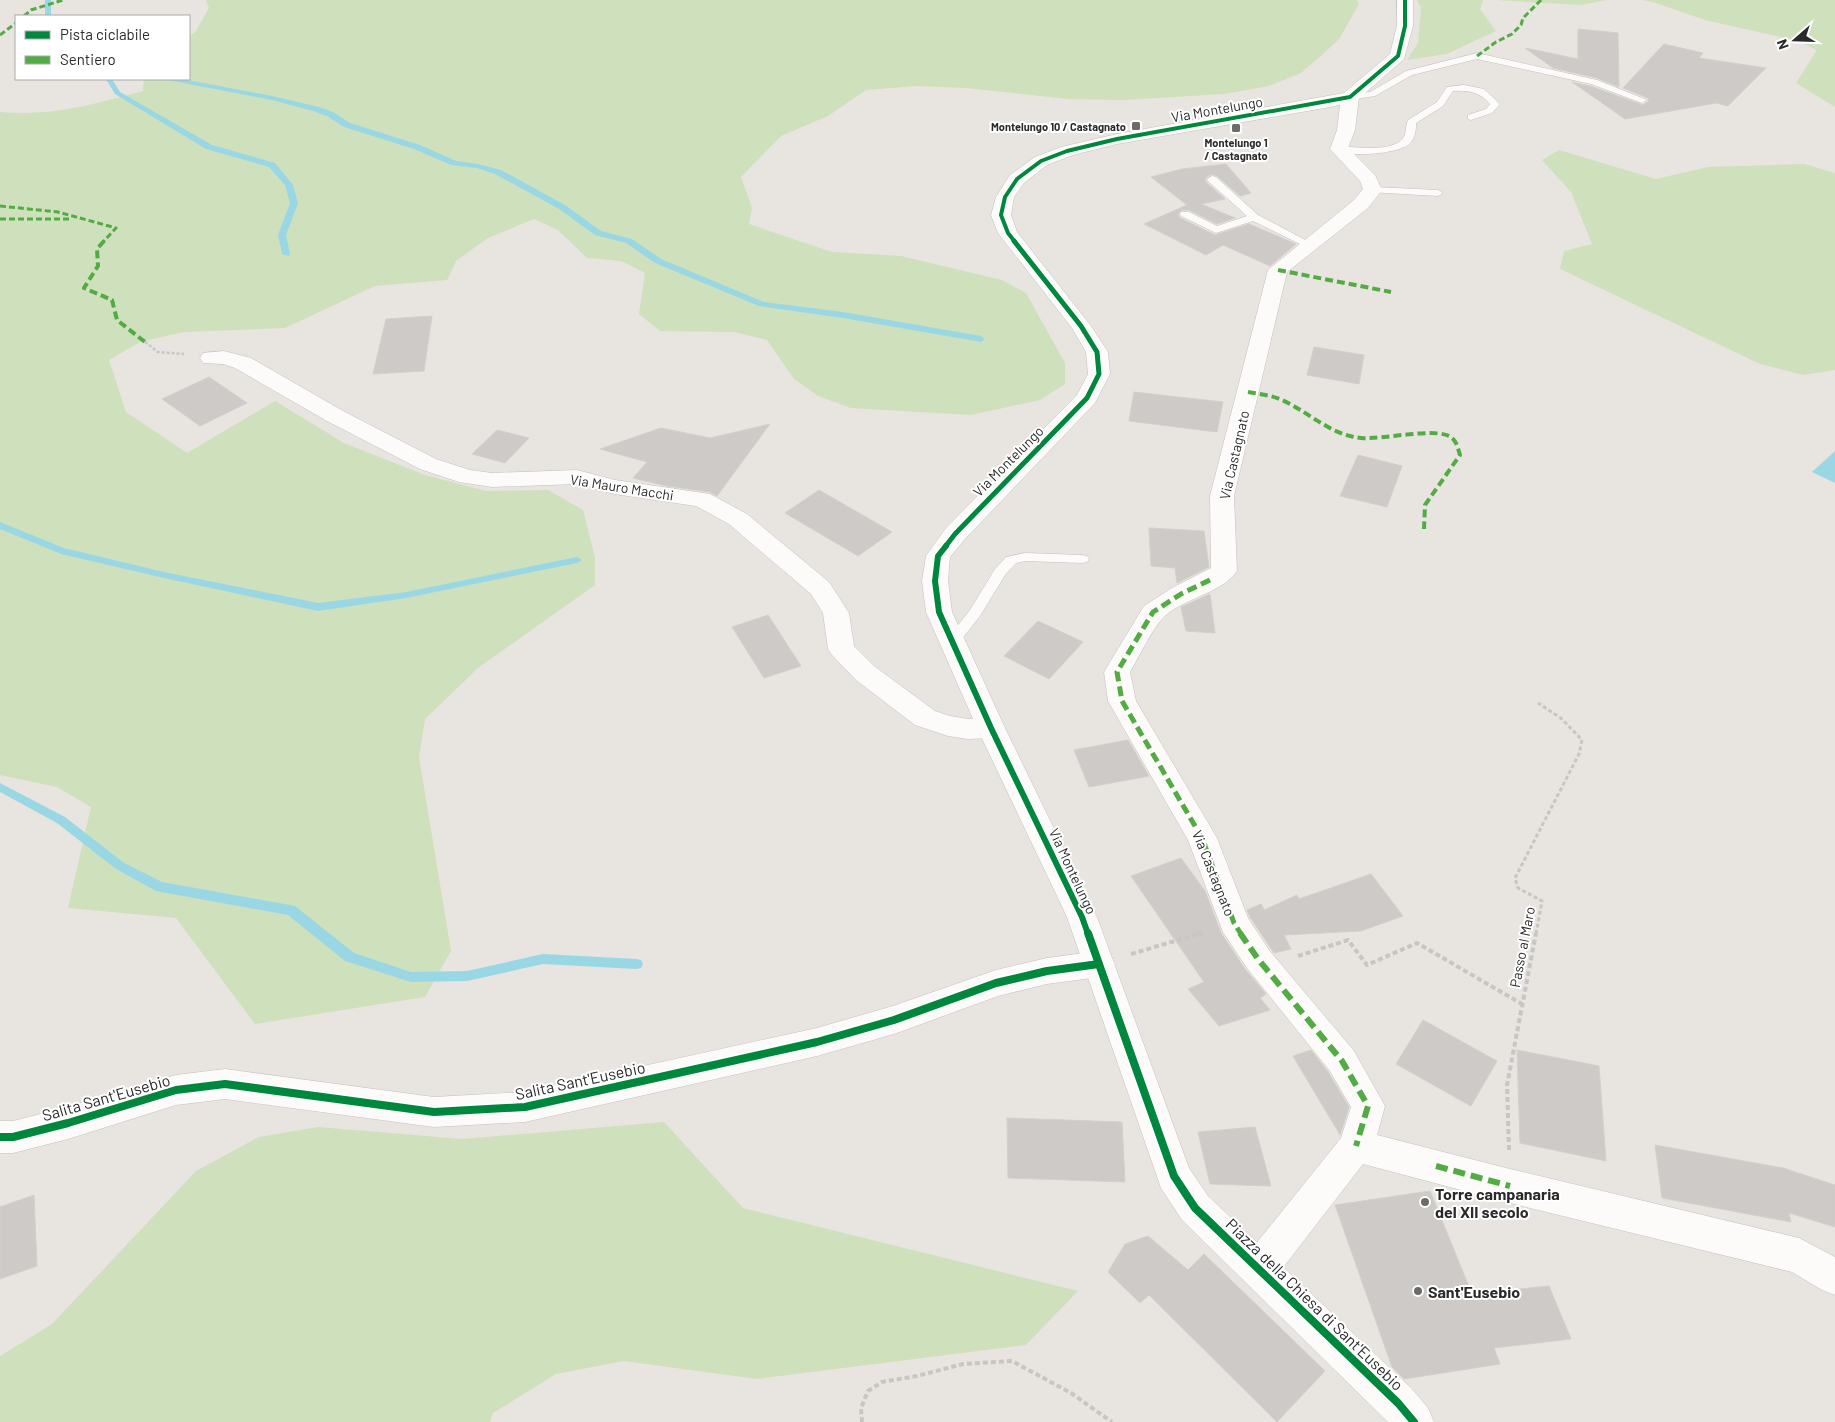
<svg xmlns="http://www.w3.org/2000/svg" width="1835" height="1422" font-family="Barlow,sans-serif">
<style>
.green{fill:#cfe0bc}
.water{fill:#9ad7e4}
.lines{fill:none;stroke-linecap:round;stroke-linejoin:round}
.stream{fill:#9ad7e4;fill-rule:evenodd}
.building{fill:#cdcac7;stroke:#d3d0cc}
.lane-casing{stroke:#c2c1c1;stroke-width:1}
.street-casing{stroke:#c2c1c1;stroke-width:1}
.secondary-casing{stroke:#c2c1c1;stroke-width:1}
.path-far2{stroke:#c6c6c5;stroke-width:2.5;stroke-dasharray:3 2;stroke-linecap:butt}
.path-far1{stroke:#c6c6c5;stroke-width:3;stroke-dasharray:4 2.5;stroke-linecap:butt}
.path{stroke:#c6c6c5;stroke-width:4;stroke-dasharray:5 3;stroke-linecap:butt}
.lane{fill:#fcfbfa;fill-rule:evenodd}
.street{fill:#fcfbfa;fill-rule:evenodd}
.secondary{fill:#fcfbfa;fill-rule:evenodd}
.quiet-far3{stroke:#53ab44;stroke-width:3;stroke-dasharray:6 3;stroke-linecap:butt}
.quiet-far2{stroke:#53ab44;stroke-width:4;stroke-dasharray:8 4;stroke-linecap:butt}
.quiet-far1{stroke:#53ab44;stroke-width:5;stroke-dasharray:10 5;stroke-linecap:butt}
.quiet{stroke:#53ab44;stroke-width:6;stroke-dasharray:12 6;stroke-linecap:butt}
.cycleway-far3-casing{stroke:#fff;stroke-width:5.5}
.cycleway-far2-casing{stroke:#fff;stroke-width:8}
.cycleway-far1-casing{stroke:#fff;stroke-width:9}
.cycleway-casing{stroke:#fff;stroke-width:11}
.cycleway-far3{stroke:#00873e;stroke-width:4}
.cycleway-far2{stroke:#00873e;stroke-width:5}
.cycleway-far1{stroke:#00873e;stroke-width:6}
.cycleway{stroke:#00873e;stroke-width:8}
.poi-dot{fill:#6c6b6a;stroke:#fff;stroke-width:2}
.labels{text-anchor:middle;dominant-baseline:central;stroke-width:4;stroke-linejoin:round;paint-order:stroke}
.far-poi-label{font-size:11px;font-weight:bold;fill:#2a2a2a;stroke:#fff;text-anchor:end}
.street-label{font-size:14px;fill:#2a2a2a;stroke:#fff}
.near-street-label{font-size:16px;fill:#2a2a2a;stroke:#fff}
.near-poi-label{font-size:16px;font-weight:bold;fill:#2a2a2a;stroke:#fff;text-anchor:start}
</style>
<rect width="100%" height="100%" fill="#e8e4e0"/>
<path class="green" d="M206 0H1357L1359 4 1339 39 1322 55 1301 73 1269 86 1224 94 1124 100 1069 99 965 88 916 86 866 90 828 116 781 136 741 177 752 208 749 224 832 252 901 256 1002 280 1026 293 1065 363V384L1040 400 971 415 851 408 818 396 794 379 767 340 734 332 660 331 639 314 645 273 621 261 587 258 558 230 534 219 488 238 456 261 447 280 375 286 285 328 184 332 140 342 109 360 126 412 187 453 275 401 344 443 425 475 486 491 548 490 583 510 595 558V585L478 668 425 719 419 757 451 951 425 997 255 1024 176 918 68 908 91 807 57 787 0 775V112C49 117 96 104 143 91L144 79H189V37L196 31 209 8Z
M1417 0H1483L1480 9 1496 31 1447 54 1407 60 1418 43 1421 7Z
M1496 0H1607L1581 5Z
M1642 0H1835V107L1796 83 1817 50 1795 40 1705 20 1653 2Z
M1559 150 1656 179 1708 167 1804 164 1835 173V370L1803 375 1760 364 1560 269 1564 251 1592 244 1571 192 1542 160Z
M664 1122 743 1208 1078 1291 1026 1345 757 1379 624 1361 556 1374 493 1413 490 1422H0V1356L52 1324 196 1171 259 1137 318 1127 462 1139Z"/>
<path class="water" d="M1835 451V483L1812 472Z"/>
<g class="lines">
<path class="stream" d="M45 0H51V16H45Z
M106 79H112L120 92 212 145 275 163 293 185 298 203 286 235 290 254 289 256 282 254 278 235 290 203 285 185 269 167 206 149 115 94Z
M170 79H182L272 96 319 107 333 112 350 123 420 145 456 161 478 164 501 170 565 205 601 231 632 239 661 259 764 302 843 312 981 336 985 339 981 342 843 318 759 306 655 263 626 243 595 235 559 209 495 174 477 168 451 165 414 149 344 127 327 116 313 111 272 100 173 81Z
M0 522 64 548 164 572 318 603 406 592 577 557 582 560 577 563 406 598 318 611 164 578 61 554 0 529Z
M0 783 65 817 124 863 162 882 295 906 354 953 411 972 467 971 543 954 636 959 641 960 643 964 641 968 636 969 543 964 467 981 411 982 345 961 288 915 156 891 116 869 57 823 0 792Z"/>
</g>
<path class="building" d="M1578 29 1618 33 1619 87 1597 78 1553 68 1525 48 1578 59Z
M1664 44 1703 53 1699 58 1766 68 1728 106 1716 103 1625 119 1572 82 1590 86 1643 105 1649 101 1648 98 1623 88Z
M1226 164 1251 193 1240 196 1217 176 1211 174 1205 178 1206 182 1225 199 1201 204 1235 218 1217 224 1189 210H1181L1178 215 1180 218 1215 235 1249 224 1296 244 1270 266 1223 245 1206 255 1144 224 1187 205 1151 177 1182 169Z
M432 316 424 371 373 374 386 319Z
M1314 347 1364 355 1359 384 1307 375Z
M209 377 247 403 200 426 162 399Z
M1134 392 1223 402 1217 432 1129 421Z
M770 424 717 496 710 492 667 486 633 478 647 462 600 449 661 428 710 438Z
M497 430 529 438 505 463 472 454Z
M1358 455 1402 466 1387 507 1340 496Z
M819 490 892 532 858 556 785 513Z
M1149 528 1204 531 1209 567 1177 583 1175 568 1151 566Z
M1210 594 1215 633 1186 631 1181 607Z
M768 615 801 666 764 678 732 627Z
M1038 621 1083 642 1049 679 1004 656Z
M1128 740 1149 776 1089 787 1074 750Z
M1181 858 1205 891 1221 933 1245 969 1266 994 1260 998 1270 1010 1219 1026 1188 989 1204 982 1131 876Z
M1371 874 1403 916 1361 931 1284 935 1291 949 1274 953 1250 917 1247 910 1261 904 1264 910 1297 895 1299 899Z
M1423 1020 1497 1061 1471 1106 1396 1064Z
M1311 1050 1328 1072 1349 1107 1340 1135 1293 1056Z
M1517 1050 1599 1066 1606 1161 1520 1143Z
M1007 1118 1122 1122 1125 1182 1008 1178Z
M1255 1127 1271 1186 1210 1184 1198 1132Z
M1655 1145 1783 1168 1835 1185V1227L1789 1213 1791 1222 1662 1198Z
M1430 1191 1472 1294 1549 1286 1571 1339 1494 1348 1500 1364 1404 1379 1392 1367 1335 1205Z
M34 1195 37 1266 0 1279V1207Z
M1148 1236 1188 1270 1204 1254 1325 1371 1277 1422 1149 1295 1140 1303 1108 1272 1125 1244Z"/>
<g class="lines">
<g class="lane-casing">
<path id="lane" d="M1477 53 1597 80 1647 100 1642 103 1591 84 1477 59 1412 75 1375 96 1350 100 1345 97 1350 94 1370 92 1406 71Z
M1464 85 1484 89 1500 104 1492 113 1471 120 1468 119V115L1486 109 1490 104C1480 92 1468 90 1453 91L1443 106 1416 123C1416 132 1415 139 1408 145 1396 154 1345 158 1334 149L1339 146C1355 147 1392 153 1403 138 1407 133 1405 126 1408 120L1437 102 1447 87Z
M1212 176 1216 177 1258 215 1315 245 1314 247H1306L1253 221 1216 233 1181 216 1180 214 1181 212H1189L1217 226 1247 216 1208 181 1207 179Z
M1373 187 1438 190 1443 193 1438 196 1369 192 1368 190Z
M1025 553 1082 555 1087 556 1089 559 1087 562 1082 563 1025 561 1016 563 1005 575 980 616 957 645H947L945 642 947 639 970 610 995 569 1006 557Z"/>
</g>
<g class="street-casing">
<path id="street" d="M1350 92 1356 93 1359 97 1355 130 1348 148 1375 175 1382 190 1368 208 1287 272 1234 496 1237 571C1222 594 1181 598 1162 619 1151 631 1139 657 1130 672L1136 701 1217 838 1248 918 1269 950 1354 1051 1385 1106 1377 1135 1510 1169 1799 1238 1835 1257V1295L1822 1290 1792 1272 1510 1203 1363 1164 1272 1282 1259 1287 1246 1282 1241 1269 1246 1256 1341 1138 1351 1107 1330 1071 1247 968 1223 932 1188 840 1108 701 1104 672 1144 606 1172 588 1211 568 1210 496 1268 270 1354 200 1363 189 1360 181 1330 149 1337 130 1341 97 1344 93Z
M224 351 251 358 343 411 436 459 470 470 492 473 577 470 615 480 710 494 747 514 829 582 849 613 854 646 874 666 935 711 950 716 968 719 991 718 1001 721 1005 728 1001 735 991 738 968 739 948 736 915 725 856 680 832 655 828 649 823 613 811 594 729 524 696 506 614 494 577 484 492 487 459 482 420 469 327 421 235 368 223 364 203 363 200 358 203 353Z
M1099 951 1110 955 1115 964 1110 973 1099 977 1047 984 998 996 894 1034 817 1056 525 1122 434 1127 225 1099 176 1105 68 1139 13 1153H0V1121H13L68 1107 176 1075 225 1069 434 1097 525 1092 817 1028 893 1006 996 970 1047 958Z"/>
</g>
<g class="secondary-casing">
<path id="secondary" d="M1397 0H1413V26L1404 59 1356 101 1330 107 1117 144 1073 155 1047 165 1024 183 1014 197 1011 215 1017 232 1091 326 1108 352 1110 374 1095 403 964 540 950 557 948 581 952 612 1005 728 1097 917 1189 1168 1208 1196 1412 1389 1428 1408 1434 1422H1388L1182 1220 1161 1188 1067 917 977 728 926 612 922 581 926 556 946 528 1077 395 1088 374 1086 352 1072 328 998 233 991 215 996 197 1010 175 1035 157 1061 147 1117 134 1344 93 1390 54 1397 26Z"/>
</g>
<path class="path-far2" d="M145 342 158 352 184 354"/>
<path class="path-far1" d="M1199 934 1202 933
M1536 934 1542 901 1518 888 1515 878 1579 754 1582 740 1562 719 1538 703"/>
<path class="path" d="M1131 954 1202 933
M1298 956 1348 940 1367 965 1417 943 1522 1004
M1509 1150 1507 1085 1536 933
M862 1422 861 1408 868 1391 882 1382 917 1376 963 1364 1012 1361 1071 1393 1112 1422"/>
<use href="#lane" class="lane"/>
<use href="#street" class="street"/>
<use href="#secondary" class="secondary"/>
<path class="quiet-far3" d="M24 16 31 10 63 0
M0 35 16 23
M1477 56 1496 42 1512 34 1521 25 1523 18 1541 0
M0 206 58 212 116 228 103 242
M0 219H71"/>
<path class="quiet-far2" d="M104 241 97 249 98 266 84 288 112 300 117 320 145 342
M1278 270 1391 292
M1248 392C1259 394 1271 395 1282 400 1309 412 1330 435 1361 438 1382 440 1439 426 1452 438 1457 442 1458 449 1460 455L1425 505 1424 529"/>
<path class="quiet-far1" d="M1210 580 1181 594 1153 612 1117 672 1122 701 1202 838 1234 923 1241 934"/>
<path class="quiet" d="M1240 933 1258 959 1342 1061 1368 1106 1356 1146
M1436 1166 1510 1186"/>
<g class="cycleway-far3-casing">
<path id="cycleway-far3" d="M1015 242 1008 233 1001 215 1005 197 1017 179 1041 161 1067 151 1117 139 1350 97 1398 56 1405 26V0"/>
</g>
<g class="cycleway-far2-casing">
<path id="cycleway-far2" d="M945 547 955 534 1087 398 1099 374 1097 352 1081 326 1014 241"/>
</g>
<g class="cycleway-far1-casing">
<path id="cycleway-far1" d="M946 546 938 556 935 581 939 612 991 728 1082 917 1088 934"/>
</g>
<g class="cycleway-casing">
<path id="cycleway" d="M1088 933 1174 1176 1195 1208 1398 1403 1414 1422
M0 1137H13L68 1123 176 1090 225 1084 434 1112 525 1107 817 1042 894 1020 996 983 1047 971 1099 964"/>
</g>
<use href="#cycleway-far3" class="cycleway-far3"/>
<use href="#cycleway-far2" class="cycleway-far2"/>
<use href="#cycleway-far1" class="cycleway-far1"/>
<use href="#cycleway" class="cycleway"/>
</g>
<g class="poi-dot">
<rect x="1131" y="121" width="10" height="10" rx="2.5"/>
<rect x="1231" y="123" width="10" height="10" rx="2.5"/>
<circle cx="1425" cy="1202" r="5"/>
<circle cx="1418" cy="1291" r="5"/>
</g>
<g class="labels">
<g class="far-poi-label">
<text x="1126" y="126">Montelungo 10 / Castagnato</text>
<text x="1236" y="142" text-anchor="middle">Montelungo 1<tspan x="1236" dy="13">/ Castagnato</tspan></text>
</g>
<g class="street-label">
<text transform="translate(1217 109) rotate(-10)">Via Montelungo</text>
<text transform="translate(1234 455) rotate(-77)">Via Castagnato</text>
<text transform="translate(1008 461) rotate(-45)">Via Montelungo</text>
<text transform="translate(622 487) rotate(9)">Via Mauro Macchi</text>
<text transform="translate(1073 871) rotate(65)">Via Montelungo</text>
<text transform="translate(1214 873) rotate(68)">Via Castagnato</text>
<text transform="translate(1522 947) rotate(-79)">Passo al Maro</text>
</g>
<g class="near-street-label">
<text transform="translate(580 1080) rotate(-12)">Salita Sant'Eusebio</text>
<text transform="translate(106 1097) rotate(-16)">Salita Sant'Eusebio</text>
<text transform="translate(1315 1304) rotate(44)">Piazza della Chiesa di Sant'Eusebio</text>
</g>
<g class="near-poi-label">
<text x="1435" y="1193">Torre campanaria<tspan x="1435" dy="18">del XII secolo</tspan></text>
<text x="1428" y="1291">Sant'Eusebio</text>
</g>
</g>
<rect x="15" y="15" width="175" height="65" fill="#ffffff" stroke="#aaaaaa"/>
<rect x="25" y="31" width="25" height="8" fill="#00873e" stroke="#aaaaaa"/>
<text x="60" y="40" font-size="15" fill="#2a2a2a">Pista ciclabile</text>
<rect x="25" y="56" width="25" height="8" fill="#53ab44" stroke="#aaaaaa"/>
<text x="60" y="65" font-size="15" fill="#2a2a2a">Sentiero</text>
<g transform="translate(1795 40) rotate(250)" stroke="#ffffff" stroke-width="4" paint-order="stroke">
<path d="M0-4L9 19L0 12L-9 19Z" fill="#2a2a2a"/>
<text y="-8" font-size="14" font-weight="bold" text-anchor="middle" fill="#2a2a2a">N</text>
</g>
</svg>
